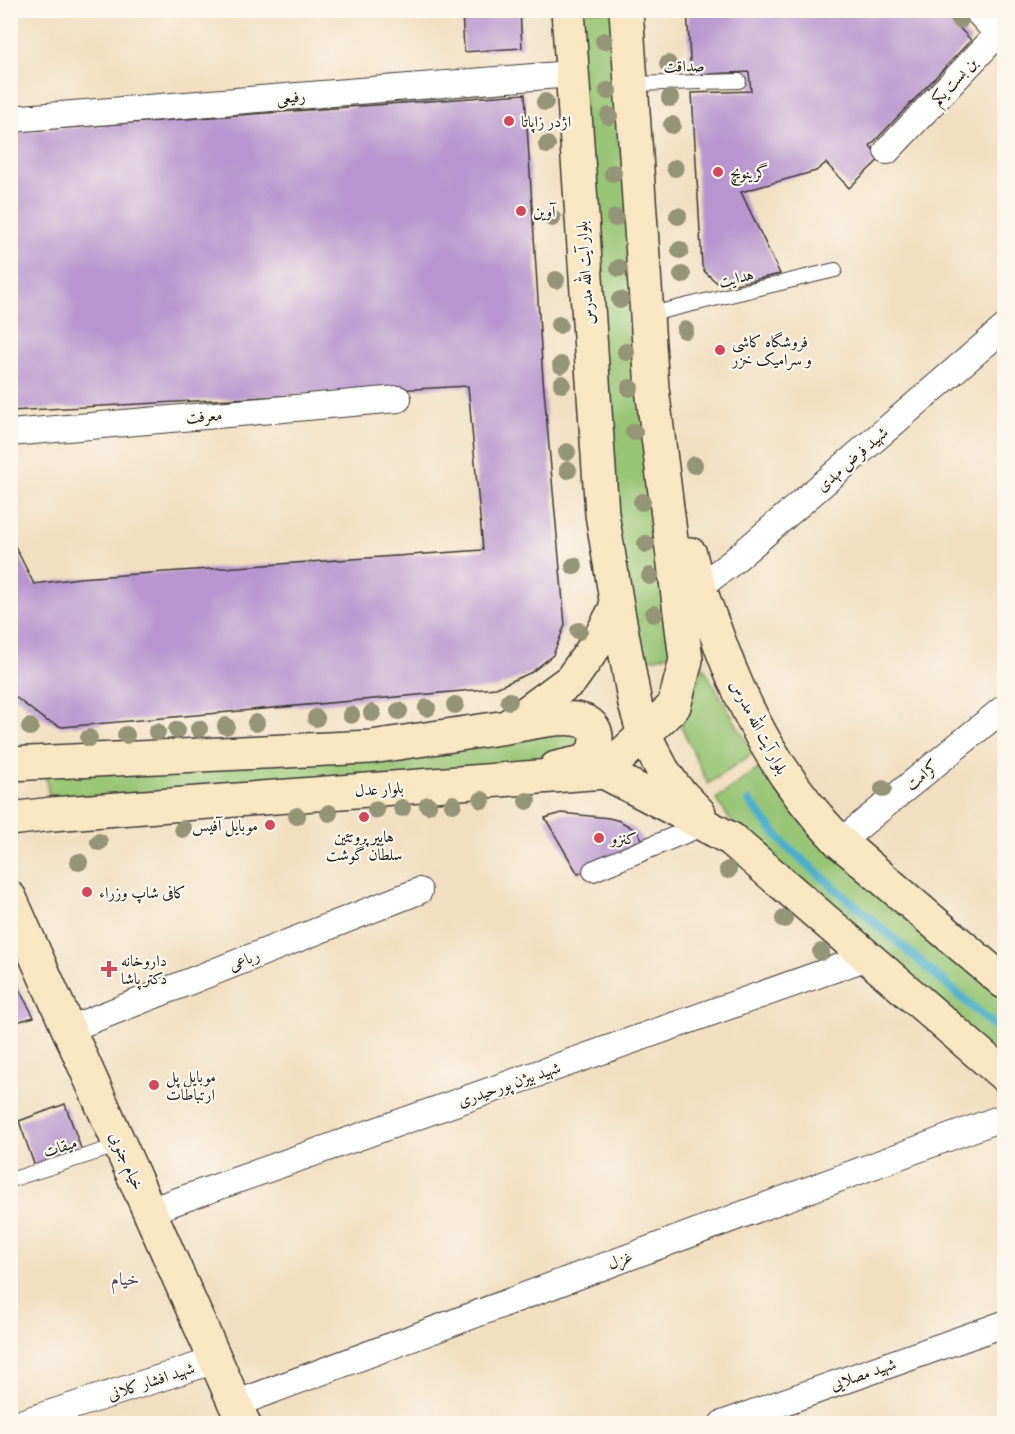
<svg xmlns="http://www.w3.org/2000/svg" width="1015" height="1434" font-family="'IM FELL Great Primer',Amiri,serif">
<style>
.green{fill:#98c574;stroke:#5a7048;stroke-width:1.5}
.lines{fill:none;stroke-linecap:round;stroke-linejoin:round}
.stream{stroke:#4cafcb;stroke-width:9}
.building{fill:#b895ce}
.service-casing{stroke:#3c3935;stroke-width:16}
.pedestrian-casing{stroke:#3c3935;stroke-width:22}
.minor-casing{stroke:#3c3935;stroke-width:28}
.secondary-casing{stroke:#3c3935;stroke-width:36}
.service{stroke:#fff;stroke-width:14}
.pedestrian{stroke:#fff;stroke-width:20}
.minor{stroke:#fff;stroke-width:26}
.secondary{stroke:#f9e7c3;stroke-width:33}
.tree{fill:#949477}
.poi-dot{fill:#d1495b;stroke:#fbf7ec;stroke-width:2}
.labels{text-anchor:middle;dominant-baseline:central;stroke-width:4.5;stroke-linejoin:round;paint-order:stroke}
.street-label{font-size:16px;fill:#1c1c1c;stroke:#fbf7ec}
.poi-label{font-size:16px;fill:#1c1c1c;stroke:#fbf7ec;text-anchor:start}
.neighbourhood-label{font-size:18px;fill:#53465a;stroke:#fbf7ec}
</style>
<rect width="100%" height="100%" fill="#fbf7ec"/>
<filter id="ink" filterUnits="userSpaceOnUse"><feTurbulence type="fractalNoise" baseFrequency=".0167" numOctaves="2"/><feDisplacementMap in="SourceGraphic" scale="12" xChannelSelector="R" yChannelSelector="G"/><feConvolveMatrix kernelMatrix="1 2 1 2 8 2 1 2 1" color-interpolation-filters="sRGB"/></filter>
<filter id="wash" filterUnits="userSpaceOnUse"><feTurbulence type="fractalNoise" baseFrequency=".008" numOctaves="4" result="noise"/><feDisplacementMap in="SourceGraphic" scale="24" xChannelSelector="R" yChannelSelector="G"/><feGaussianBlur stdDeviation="1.35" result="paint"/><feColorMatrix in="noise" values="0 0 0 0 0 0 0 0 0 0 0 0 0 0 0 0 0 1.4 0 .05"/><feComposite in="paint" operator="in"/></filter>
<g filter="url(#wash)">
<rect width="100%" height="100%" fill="#f2dfc1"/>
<path class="green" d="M568 11H626L685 651 629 664Z
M703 666 753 753 708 784 681 726Z
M575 718 589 758 52 814 43 762Z
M761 767 810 831 1004 1000V1062L741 836 716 799Z"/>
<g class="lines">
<path class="stream" d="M749 801 785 845 1004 1034"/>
</g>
<g id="blocks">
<path class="building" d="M462 10H520L522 48 464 52Z
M687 10H942L971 40 870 146 881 158 849 188 826 163 816 171 741 192 780 274 731 285 719 284 715 281 705 272 702 266 692 93 751 91 749 72 691 75Z
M525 94 543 379 565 625 553 655 532 672 496 688 62 727 45 720 14 696 10 693V536L34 584 79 578 483 550 468 386 10 411V132Z
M561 813 609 818 620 821 637 831 646 845 578 874 545 818Z
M10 973 34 1017 10 1024Z
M65 1104 82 1151 35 1167 19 1121Z"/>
</g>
</g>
<g filter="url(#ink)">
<use href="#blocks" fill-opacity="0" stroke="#3c3935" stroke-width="1.5"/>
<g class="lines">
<g class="service-casing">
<path id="service" d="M631 84 739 81
M647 315 835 270
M10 1180 120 1145"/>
</g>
<g class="pedestrian-casing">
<path id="pedestrian" d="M593 871 704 825"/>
</g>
<g class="minor-casing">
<path id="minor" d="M10 119 571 74
M887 151 998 34 976 10
M10 433 398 399
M698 588 730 564 1004 328
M840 842 1004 708
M69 1029 419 891
M149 1211 868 957
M235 1404 1004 1117
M17 1424 216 1360
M722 1424 1004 1324"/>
</g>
<g class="secondary-casing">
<path id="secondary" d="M568 10 602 514 617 606 635 704 644 734 662 769 675 788 699 813
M690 554C697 586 708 611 719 641 747 718 783 783 840 842L1004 982
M512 726C537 722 612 701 593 753L583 762 556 768
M10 764 371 747 507 727 571 680 598 642 617 606
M604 772 674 706 686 660 652 388 626 10
M10 819 52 814 604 772 731 839 1004 1075
M10 898 244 1424"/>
</g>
<use href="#service" class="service"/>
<use href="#pedestrian" class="pedestrian"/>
<use href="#minor" class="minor"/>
<use href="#secondary" class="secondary"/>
</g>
<g class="tree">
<circle cx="960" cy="20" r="9"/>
<circle cx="604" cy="41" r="9"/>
<circle cx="668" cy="64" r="9"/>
<circle cx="608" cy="91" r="9"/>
<circle cx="670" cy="98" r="9"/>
<circle cx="545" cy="102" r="9"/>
<circle cx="609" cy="116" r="9"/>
<circle cx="672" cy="125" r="9"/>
<circle cx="547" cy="145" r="9"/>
<circle cx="675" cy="168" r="9"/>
<circle cx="613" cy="173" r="9"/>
<circle cx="678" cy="216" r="9"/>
<circle cx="552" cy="218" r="9"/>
<circle cx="615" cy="218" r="9"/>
<circle cx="680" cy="250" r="9"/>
<circle cx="619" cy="268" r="9"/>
<circle cx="682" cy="275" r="9"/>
<circle cx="556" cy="280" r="9"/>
<circle cx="620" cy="300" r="9"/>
<circle cx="559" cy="325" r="9"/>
<circle cx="685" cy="330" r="9"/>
<circle cx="626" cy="352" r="9"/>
<circle cx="561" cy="365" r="9"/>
<circle cx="562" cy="384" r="9"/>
<circle cx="630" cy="388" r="9"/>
<circle cx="634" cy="432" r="9"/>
<circle cx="567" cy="452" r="9"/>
<circle cx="694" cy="465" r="9"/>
<circle cx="568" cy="470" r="9"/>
<circle cx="642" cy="502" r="9"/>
<circle cx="646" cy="544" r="9"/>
<circle cx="574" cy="566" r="9"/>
<circle cx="650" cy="576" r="9"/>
<circle cx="654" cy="614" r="9"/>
<circle cx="579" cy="631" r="9"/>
<circle cx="509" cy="701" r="9"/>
<circle cx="455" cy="705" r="9"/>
<circle cx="427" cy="708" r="9"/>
<circle cx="399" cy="711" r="9"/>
<circle cx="372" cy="713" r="9"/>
<circle cx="351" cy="715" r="9"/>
<circle cx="316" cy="718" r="9"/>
<circle cx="256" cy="723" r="9"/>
<circle cx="226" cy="726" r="9"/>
<circle cx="30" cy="727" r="9"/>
<circle cx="199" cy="729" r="9"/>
<circle cx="177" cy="730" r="9"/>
<circle cx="157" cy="732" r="9"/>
<circle cx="126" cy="735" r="9"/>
<circle cx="89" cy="738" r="9"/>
<circle cx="883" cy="789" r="9"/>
<circle cx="482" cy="800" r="9"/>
<circle cx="527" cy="801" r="9"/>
<circle cx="453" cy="804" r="9"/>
<circle cx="428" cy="805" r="9"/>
<circle cx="402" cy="808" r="9"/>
<circle cx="376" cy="810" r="9"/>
<circle cx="329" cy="813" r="9"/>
<circle cx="297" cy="816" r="9"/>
<circle cx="183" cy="829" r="9"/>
<circle cx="99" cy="842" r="9"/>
<circle cx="79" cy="862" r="9"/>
<circle cx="728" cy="870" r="9"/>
<circle cx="784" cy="919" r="9"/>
<circle cx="821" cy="952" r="9"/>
</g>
</g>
<g class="poi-dot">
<circle cx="509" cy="121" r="6"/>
<circle cx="718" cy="172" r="6"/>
<circle cx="521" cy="211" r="6"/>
<circle cx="720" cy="350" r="6"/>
<circle cx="364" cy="817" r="6"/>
<circle cx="270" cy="825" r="6"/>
<circle cx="599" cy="838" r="6"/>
<circle cx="87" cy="892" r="6"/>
<path d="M106 960h6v6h6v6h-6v6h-6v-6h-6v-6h6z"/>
<circle cx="154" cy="1085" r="6"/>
</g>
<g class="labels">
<g class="street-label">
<text transform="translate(684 66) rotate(-1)">صداقت</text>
<text transform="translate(954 81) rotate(-47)">بن بست یکم</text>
<text transform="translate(291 97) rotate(-5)">رفیعی</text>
<text transform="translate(585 273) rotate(-94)">بلوار آیت الله مدرس</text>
<text transform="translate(736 278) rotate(-14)">هدایت</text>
<text transform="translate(204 416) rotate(-5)">معرفت</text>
<text transform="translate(852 459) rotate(-41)">شهید فرض مهدی</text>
<text transform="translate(759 727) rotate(62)">بلوار آیت الله مدرس</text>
<text transform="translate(922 775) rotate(-39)">کرامت</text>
<text transform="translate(379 789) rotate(-4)">بلوار عدل</text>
<text transform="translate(244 960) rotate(-22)">رباعی</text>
<text transform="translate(509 1084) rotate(-19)">شهید بیژن پورحیدری</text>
<text transform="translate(60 1147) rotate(-18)">میقات</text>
<text transform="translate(127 1161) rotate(66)">خیام جنوبی</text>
<text transform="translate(620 1260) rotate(-20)">غزل</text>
<text transform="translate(863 1374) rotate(-19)">شهید مصلایی</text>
<text transform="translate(151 1381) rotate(-18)">شهید افشار کلانی</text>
</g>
<g class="poi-label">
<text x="521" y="121">اژدر زاپاتا</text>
<text x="730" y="172">گرینویچ</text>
<text x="533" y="211">آوین</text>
<text x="732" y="341">فروشگاه کاشی<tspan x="732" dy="18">و سرامیک خزر</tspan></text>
<text x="258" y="825" text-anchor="end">موبایل آفیس</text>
<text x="364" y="836" text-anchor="middle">هایپر پروتئین<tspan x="364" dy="18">سلطان گوشت</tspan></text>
<text x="611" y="838">کنزو</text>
<text x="99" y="892">کافی شاپ وزراء</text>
<text x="121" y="960">داروخانه<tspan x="121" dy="18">دکتر پاشا</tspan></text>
<text x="166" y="1076">موبایل پل<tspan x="166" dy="18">ارتباطات</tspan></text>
</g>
<g class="neighbourhood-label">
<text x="125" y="1279">خیام</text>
</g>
</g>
<rect width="1015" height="1434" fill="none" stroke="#fbf7ec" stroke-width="36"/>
</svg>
